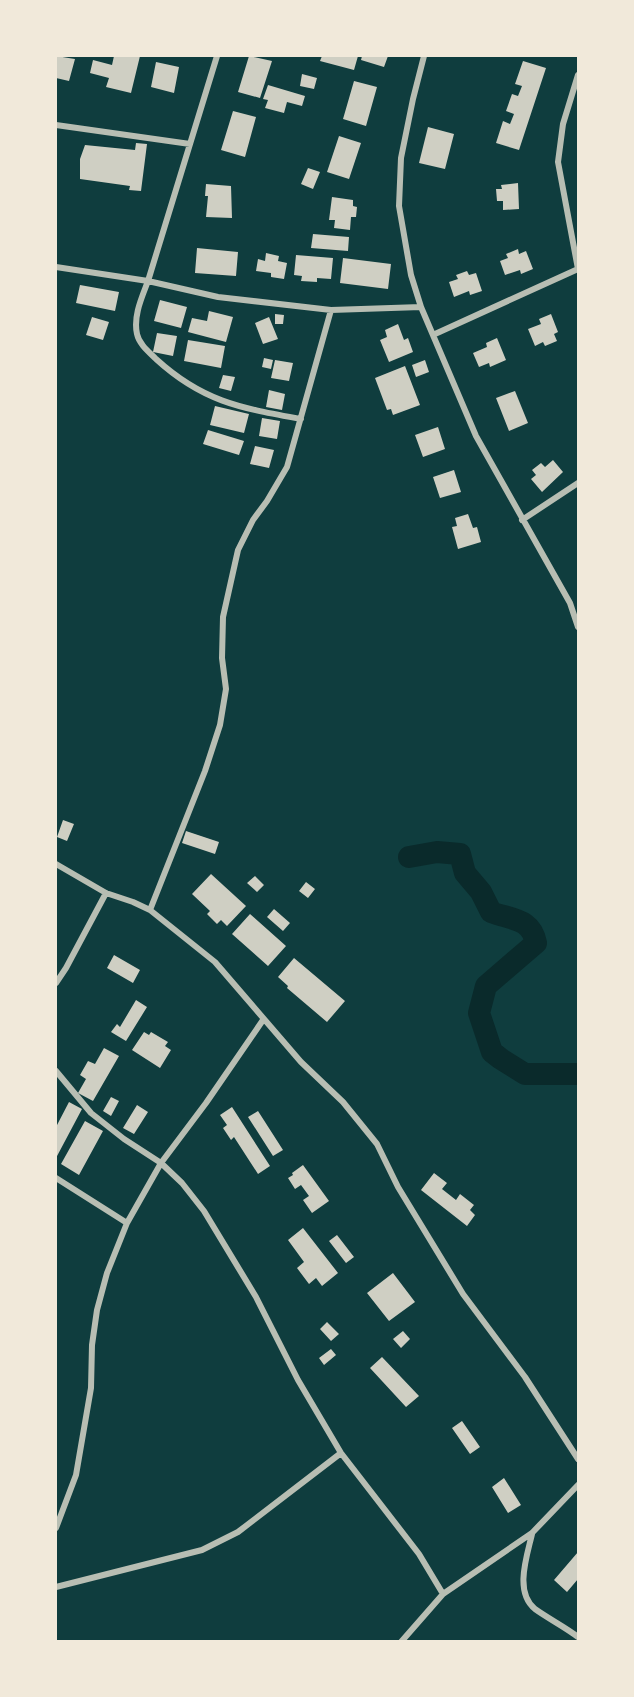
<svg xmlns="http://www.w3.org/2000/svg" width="634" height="1697" font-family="Barlow,sans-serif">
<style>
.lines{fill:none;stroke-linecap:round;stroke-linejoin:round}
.river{stroke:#0a2a2b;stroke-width:22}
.building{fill:#cfcfc3}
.minor{stroke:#b8beb3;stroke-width:6}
</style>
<rect width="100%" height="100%" fill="#0f3d3e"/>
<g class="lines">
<path class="river" d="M409 857 437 852 460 854 465 873 481 892 491 912C512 920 531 918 536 943L486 986 479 1013 492 1052 501 1059 525 1074H578"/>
</g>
<path class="building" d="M56 56 75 59 69 81 56 78Z
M114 56H140L131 93 106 87 109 78 90 73 93 60 112 65Z
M249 56 272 61 260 98 238 92Z
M322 56H358L354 70 320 61Z
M362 56H388L384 67 361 60Z
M523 61 546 68 519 150 496 143 503 121 510 124 514 114 506 111 512 94 518 96 522 86 515 84Z
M156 62 179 67 174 93 151 87Z
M302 74 317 78 314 89 300 86Z
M354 81 377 87 366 126 343 119Z
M268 85 305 96 302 106 287 102 284 113 265 108 268 100 263 99Z
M233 111 256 117 245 157 221 150Z
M428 127 454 134 445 169 419 163Z
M339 136 361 143 349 179 327 172Z
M136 143 147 144 141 191 129 190 130 186 80 179V159L85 145 135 150Z
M308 168 320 172 313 189 301 184Z
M518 183 519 209 503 210V201H497L496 189H502L501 185Z
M206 184 231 186 232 218 206 217 208 196H205Z
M332 197 353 200V206L357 207 356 217H351L350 230 334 228 335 220H329Z
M313 234 349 237 348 251 311 248Z
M197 248 238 252 236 276 195 273Z
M518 249 519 254 526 251 533 269 521 274 520 270 505 275 500 261 508 258 506 254Z
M266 253 279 256 278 261 287 263 284 279 271 277V273L256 271 258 259 265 261Z
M296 255 333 258 331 279 317 278V282L301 281 302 276 294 275Z
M343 258 391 264 388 289 340 283Z
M467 271 469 275 476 273 482 291 470 295 469 291 454 297 449 282 458 279 456 275Z
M80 285 119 292 115 311 76 303Z
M160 300 187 307 181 328 154 321Z
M209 311 233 317 226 342 188 332 192 318 207 321Z
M275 314 284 315 283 324H275Z
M551 314 558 332 554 334 557 341 545 346 543 342 535 346 528 329 541 324 539 319Z
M92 317 109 322 103 340 86 335Z
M269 317 278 339 263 344 255 323Z
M398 324 404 340 408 338 413 352 389 362 380 340 387 337 385 330Z
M157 333 177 336 173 356 153 352Z
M497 338 506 360 490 367 489 363 479 367 473 353 487 347 486 343Z
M188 340 225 346 221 368 184 361Z
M264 358 273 360 271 369 262 367Z
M275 360 293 363 289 381 271 378Z
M425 360 429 372 416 377 412 365Z
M405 366 420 405 393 415 391 409 387 410 375 378Z
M223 375 235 377 231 391 219 388Z
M269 390 285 394 282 410 266 407Z
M515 391 528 423 509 431 496 398Z
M215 406 249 414 244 433 210 425Z
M262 418 280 421 277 439 259 436Z
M438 427 445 449 423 457 415 435Z
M208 430 244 441 239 455 203 444Z
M255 446 274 450 269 468 250 464Z
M553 460 563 472 542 492 531 479 536 475 532 470 541 463 545 467Z
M454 470 461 492 440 498 433 477Z
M468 514 473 528 477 527 481 542 458 549 452 527 457 526 455 518Z
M63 820 74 824 67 841 57 837Z
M186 831 219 842 215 854 182 843Z
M211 874 246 906 227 926 221 920 217 924 207 914 210 911 192 894Z
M255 876 264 885 257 892 247 883Z
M306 882 315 889 308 898 299 891Z
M274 909 290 923 283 931 267 917Z
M250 914 286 946 268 966 232 934Z
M114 955 140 970 133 983 107 968Z
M294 958 345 1001 327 1022 287 988 288 986 278 977Z
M136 1000 147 1007 126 1041 111 1032 117 1024 120 1027Z
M144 1032 149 1035 151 1032 168 1042 165 1046 171 1050 160 1068 132 1050Z
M104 1048 119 1056 93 1101 78 1093 86 1079 80 1075 88 1061 95 1064Z
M111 1097 119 1101 111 1116 103 1111Z
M69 1102 82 1109 56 1158V1127Z
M137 1105 148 1112 134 1134 123 1128Z
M232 1107 270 1166 258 1174 234 1137 231 1140 223 1128 227 1125 220 1115Z
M258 1111 283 1150 273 1156 248 1117Z
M85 1121 103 1131 79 1175 61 1164Z
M303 1165 329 1201 312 1213 303 1200 309 1196 301 1185 295 1189 288 1178 293 1175 292 1173Z
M434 1173 447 1183 442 1189 456 1200 460 1194 474 1205 470 1210 475 1215 467 1226 421 1190Z
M303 1228 338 1273 322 1286 316 1278 309 1284 297 1268 304 1262 288 1240Z
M337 1235 354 1257 346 1263 329 1241Z
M393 1273 415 1302 389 1321 367 1293Z
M327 1322 339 1334 331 1341 320 1329Z
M403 1331 410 1339 401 1348 393 1339Z
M331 1349 336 1355 324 1365 319 1358Z
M382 1357 419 1396 406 1407 370 1368Z
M462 1421 480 1447 470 1454 452 1428Z
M504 1478 521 1505 508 1513 492 1487Z
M578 1552V1579L567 1592 554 1580Z"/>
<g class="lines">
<path class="minor" d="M424 56 413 99 401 158 399 206 411 275 421 307 476 436 570 603 578 627
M56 125 190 144
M56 267 148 281 217 56
M578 269 558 162 563 124 578 75
M435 334 578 269
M301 419C241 408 203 402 156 359 149 352 139 344 137 334 133 316 142 297 148 281L218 297 331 310 421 307
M522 520 578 483
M56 864 106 893 133 902 150 910 215 962 301 1062 343 1102 377 1144 398 1187 463 1294 525 1377 578 1459
M150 910 205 771 220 725 226 689 222 658 223 617 238 550 253 520 267 501 287 467 331 310
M56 983 66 968 106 893
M56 1071 91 1113 124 1139 161 1163 182 1183 204 1211 256 1297 298 1380 341 1453 419 1554 443 1594
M56 1178 127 1223
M56 1528 76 1475 91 1388 92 1345 97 1310 107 1273 127 1223 161 1163 206 1103 263 1020
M532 1534C527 1556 514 1592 535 1609 549 1619 565 1627 578 1637
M56 1587 202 1550 238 1532 341 1453
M401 1642 443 1594 532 1533 578 1485"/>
</g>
<rect width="634" height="1697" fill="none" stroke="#f1e9da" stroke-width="114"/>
</svg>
